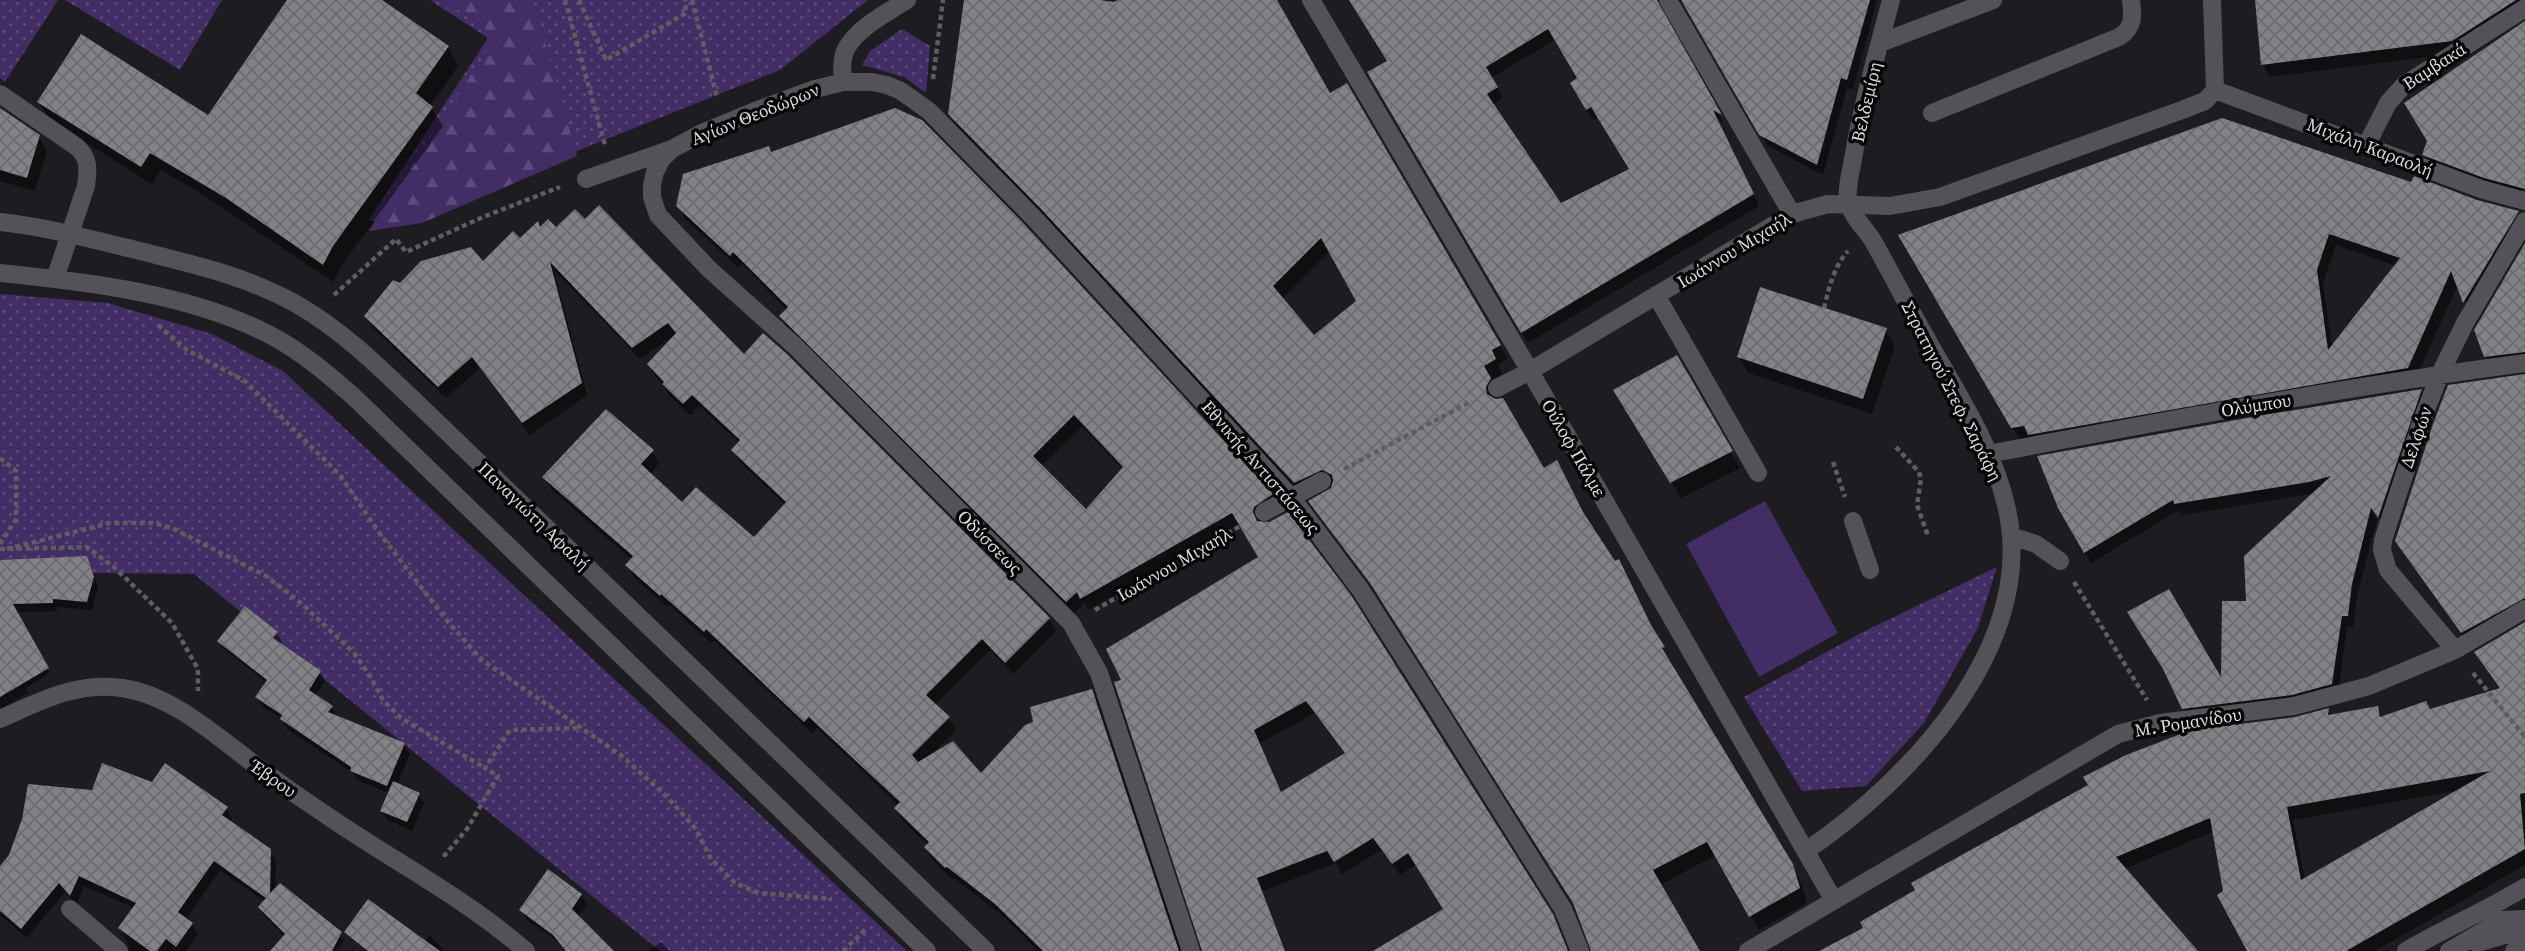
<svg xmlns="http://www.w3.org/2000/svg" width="2525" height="951" font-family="'Source Serif 4',serif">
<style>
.grass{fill:url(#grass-dots)}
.forest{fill:url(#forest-firs)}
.pitch{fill:#422d65}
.shadow{fill:#0007;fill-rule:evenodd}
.building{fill:url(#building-cross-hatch);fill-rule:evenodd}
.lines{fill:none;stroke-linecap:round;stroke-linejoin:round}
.path{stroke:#5e5d60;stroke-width:4.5;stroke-dasharray:5 3.5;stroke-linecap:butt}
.minor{stroke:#545258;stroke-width:18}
.labels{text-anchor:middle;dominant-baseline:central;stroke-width:7;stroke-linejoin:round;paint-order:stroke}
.street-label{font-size:18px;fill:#dddcdf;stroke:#070708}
</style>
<defs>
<pattern id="grass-dots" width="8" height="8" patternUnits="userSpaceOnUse" patternTransform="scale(1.75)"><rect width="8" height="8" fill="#422d65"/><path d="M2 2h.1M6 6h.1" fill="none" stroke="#5d4b7b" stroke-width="1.8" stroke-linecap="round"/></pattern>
<pattern id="forest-firs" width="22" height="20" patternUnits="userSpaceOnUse" patternTransform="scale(1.75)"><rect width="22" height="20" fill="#422d65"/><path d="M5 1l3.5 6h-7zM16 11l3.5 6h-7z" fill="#5d4b7b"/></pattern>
<pattern id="building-cross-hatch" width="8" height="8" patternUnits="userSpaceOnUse" patternTransform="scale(1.75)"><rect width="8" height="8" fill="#828186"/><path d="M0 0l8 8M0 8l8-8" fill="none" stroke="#6c6b6f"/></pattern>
</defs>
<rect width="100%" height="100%" fill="#1d1c20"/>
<path class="grass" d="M0 0H58L5 82 0 78Z
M65 0H222L180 70Z
M430 0H868L780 70 594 144 419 218 368 221 488 38Z
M902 29 930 46 926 93 904 77 862 65 870 51Z
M0 294 108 303 212 334 283 371 907 951H660L194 574 0 572Z
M1997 567 1978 628 1924 723 1866 786 1802 791 1744 697 1863 632Z"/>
<path class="forest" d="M444 0H533L577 156 422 223 369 231 496 37Z"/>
<path class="pitch" d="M1765 501 1838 633 1759 677 1686 544Z"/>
<path class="shadow" d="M289 0H379L448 47 458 66 430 106 443 126 342 265 333 282 205 196 161 170 152 184 50 120 39 102 209 117Z
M965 0H1078L1128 7 1126 0H1275L1329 96 1500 345 1508 359 1498 365 1503 374 1490 380 1498 393 1493 402 1543 470 1587 521 1671 662 1669 663 1800 880 1807 903 1759 930 1716 855 1660 885 1698 951H1612L1333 489 1334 485 1331 483 1303 496 1052 224 958 128 950 114ZM1330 251 1359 301 1313 337 1282 299Z
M1351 0H1673L1664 5 1663 18 1724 123 1716 118 1759 206 1528 343 1369 73 1389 62ZM1556 39 1579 79 1572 83 1593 120 1599 117 1631 170 1560 205 1492 105 1503 98 1491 78Z
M1678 0H1877L1853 90 1847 88 1823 175 1768 146 1686 5Z
M2257 0H2525L2459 53 2270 77 2263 65Z
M2525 24V183L2520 197 2431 167 2424 155Z
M0 110 38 136 47 151 35 191 0 181Z
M772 154 1025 227 1272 495 1279 507 1261 518 1259 523 1551 915 1568 951H1415L1445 910 1417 864 1400 875 1381 850 1342 874 1336 863 1262 891 1285 951H1204L1124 681 1260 557 1241 524 1089 610 1084 603 1074 613 788 329 781 317 787 310 741 263 738 267 685 219 678 206ZM1082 427 1123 470 1086 511 1041 466ZM1315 713 1346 754 1282 794 1260 743Z
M2412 184 2476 201 2511 221 2502 249 2471 313 2458 284 2415 380 2020 440 1901 236ZM2336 245 2396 266 2332 347 2323 283Z
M541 228 556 230 744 357 1049 619 1056 631 1013 674 990 650 935 705 949 718 956 730 931 755 981 776 1091 691 1098 703 1181 951H1038L1004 917 954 878 953 880 933 860 926 848 928 845 903 821 896 809 899 806 867 775 817 728 812 733 714 640 711 643 669 605 667 607 634 577 627 565 632 560 552 490 545 478 652 451 659 463 650 475 682 504 754 539 785 505 740 462 733 450 740 443 699 406 690 415 671 397 656 377 649 364 672 337 640 359 554 270 587 395 530 435 480 368 446 398 374 329 367 316 400 286 482 263Z
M2525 247V365L2493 369 2486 356Z
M1885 330 1895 346 1872 414 1748 373 1739 357Z
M1677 358 1740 468 1681 498 1625 406Z
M2525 376V612L2469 645 2404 553Z
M2421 391 2427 402 2385 526 2378 516 2357 596 2353 627H2347L2338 695 2190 719 2183 708 2223 683 2247 602 2315 493 2182 515 2179 510 2091 563 2059 507Z
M86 558 98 587 92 610 57 607V611L5 613 0 561Z
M19 617 50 673 26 688 28 693 2 708 0 704V625Z
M2525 624V865L2375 951H2249L2225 892 2215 831 2124 869 2196 951H1823L2296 719 2328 710 2332 716 2377 708 2383 718 2430 710 2502 690ZM2460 790 2305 880 2293 820Z
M277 633 282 642 279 645 320 672 325 681 315 696 331 707 338 718 404 745 410 754 397 785 418 794 424 803 412 831 387 820 382 811 390 794 357 780 353 773 287 729 282 719 263 707 257 697 267 683 225 650 219 641Z
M226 808 232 818 230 822 269 850 276 861 275 890 338 931 344 941 335 951H272L285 937 266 918 260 907 265 902 220 870 186 920 192 924 198 934 186 951H131L120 928 134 908 84 886 77 905 65 892 27 938 0 915V869Z
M581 895 587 905 578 917 612 951H566L561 944 527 920 521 910Z
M430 935 444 951H389L424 942Z
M661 942 670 951H649Z"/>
<path class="building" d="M287 0H382L449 46 416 93 433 107 333 246 323 265 226 198 150 153 141 167 37 102 81 34 208 115Z
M964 0H1100L1114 2 1118 0H1277L1330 93 1347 83 1501 345 1492 350 1496 359 1484 366 1491 378 1486 387 1487 394 1496 399 1503 398 1544 468 1557 460 1583 512 1615 561 1619 559 1651 625 1665 647 1662 648 1793 864 1800 888 1749 917 1707 842 1653 870 1700 951H1591L1573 903 1370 583 1308 501 1331 488 1333 481 1332 475 1322 470 1294 483 1042 210 948 114ZM1321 238 1356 301 1314 335 1273 286Z
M1349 0H1657L1722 115 1713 110 1754 194 1521 333 1367 72 1387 61ZM1548 29 1577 78 1570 83 1586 110 1591 107 1629 169 1561 203 1487 94 1498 87 1486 67Z
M1681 0H1870L1847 80 1841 78 1817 165 1759 135Z
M2255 0H2516L2452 41 2261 65Z
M2525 21V189L2484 178 2422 155 2427 141 2404 103Z
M0 108 40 135 27 178 0 170Z
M895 108 922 120 1026 226 1273 494 1254 507 1253 512 1257 521 1269 522 1288 512 1351 595 1422 707 1553 914 1568 951H1373L1443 909 1408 853 1392 864 1373 838 1334 862 1327 851 1257 878 1285 951H1202L1114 682 1121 680 1106 649 1258 557 1232 513 1080 599 1077 592 1066 602 779 316 788 307 733 252 730 256 676 206 683 174 769 146 771 152ZM1074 415 1123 467 1086 509 1033 456ZM1306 701 1345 753 1281 792 1254 730Z
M2222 118 2411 182 2414 176 2477 200 2519 211 2463 303 2451 271 2408 368 2028 435 2024 426 2011 428 1898 235ZM2329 234 2400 258 2328 350 2317 270Z
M599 205 744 354 763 333 787 354 1050 618 1005 663 982 639 926 695 950 717 912 755 918 762 953 741 981 773 1025 725 1033 722 1030 707 1092 689 1179 951H1043L995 904 947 867 945 868 924 847 929 842 894 808 900 802 858 763 809 717 804 722 706 629 704 632 661 594 660 596 625 565 633 556 542 477 606 409 654 450 641 464 682 502 696 487 754 537 786 502 731 450 740 440 692 395 683 404 662 384 664 382 647 364 676 333 668 323 632 348 550 262 582 383 522 423 472 357 438 387 364 316 393 280 400 283 421 261 471 247 483 261 513 231 520 238 538 221 540 227 548 219 556 227 575 209 585 219Z
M2525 243V352L2484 357 2474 330Z
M1760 287 1887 328 1863 399 1737 357Z
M1677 355 1733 451 1670 483 1613 390Z
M2525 374V598L2461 633 2395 541 2433 424 2448 385Z
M2422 389 2378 518 2371 508 2352 584 2348 616H2342L2332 684 2292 695 2182 709 2163 669 2127 612 2169 589 2221 677 2222 601H2246L2244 556 2331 476 2309 482 2174 504 2173 500 2084 553 2058 508 2037 456 2258 416Z
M87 556 94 577 87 602 53 599V603L13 604 49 668 0 697V560Z
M245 606 278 632 273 638 321 671 309 690 333 706 328 712 405 743 387 786 350 771 351 767 280 719 282 715 255 697 267 680 217 641Z
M2525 622V793L2520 794 2525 849 2346 951H2247L2217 895 2223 891 2210 818 2116 857 2198 951H1819L1863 928 1860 922 1915 890 1911 883 2088 785 2083 777 2126 755 2191 730 2295 717 2329 708 2328 715 2378 706 2380 717 2426 701 2430 709 2500 688 2474 652ZM2490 771 2301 880 2287 807Z
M102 763 152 782 165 763 228 807 222 815 271 849 270 893 280 883 342 932 332 951H270L285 934 258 907 266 898 214 861 178 912 193 923 176 947 166 939 157 951H150L118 928 136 903 79 876 70 896 59 883 21 929 0 911V866L9 855 22 819 28 784 92 790Z
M393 781 420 793 407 822 380 811Z
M548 869 582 894 572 909 614 951H566L553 935 519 910Z
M368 899 440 951H368L344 932Z"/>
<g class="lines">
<path class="path" d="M565 0 605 145
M579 0 606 60 686 13 685 0
M692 0 717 97
M933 79 943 0
M334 295 396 239 406 252 483 217 560 187
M1824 308C1829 288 1834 266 1848 251
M158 325 187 350 245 381 340 475 380 534 449 623 482 660 622 756 667 797 696 829 711 859 735 883 759 893 832 899
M1896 447 1919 472 1921 479 1917 505 1928 536
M0 458 16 471V519L0 544
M1833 462 1845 497
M1344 469 1472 401
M0 549 87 547 116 569 172 623 198 669V691
M7 549 110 523H154L172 528 266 576 301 603 354 653 370 676 383 700 401 718 485 768
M2074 582 2147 700
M1095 610 1242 525
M2473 673 2525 737
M443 854 445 855 467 829 498 776 485 768 510 730 580 728
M843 951 865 930"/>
<path class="minor" d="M1311 0 1530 371 1833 899
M1668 0 1792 214
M2212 0 2215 90
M1880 43 1993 0
M843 82C842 71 841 59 846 49 858 27 887 13 907 0
M2215 90 2481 189 2525 201
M0 94 77 147C90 159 88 171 86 186L55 279
M1932 113 2119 37C2134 28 2133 16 2131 0
M2366 146 2388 103 2404 85 2525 8
M586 179 672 149
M0 222C46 227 91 239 136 250 192 264 247 276 298 305 343 331 380 368 418 404L986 951
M0 273C89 282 192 294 272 336 302 352 329 375 354 397L927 951
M1656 295 1758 473
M1497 388 1530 371 1792 214 1828 204 1890 206 1940 197 2182 110 2205 101 2215 90
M1988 454C2167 420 2345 387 2525 363
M1264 512 1322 481
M1853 521 1870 570
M2011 536 2036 544 2060 561
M2455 650 2388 570 2382 550 2383 540 2422 420 2440 374 2465 323 2525 221
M0 719C39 702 77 681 122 688 172 695 215 735 254 764 279 783 306 802 332 819 397 863 466 899 526 951
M1806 851C1910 780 2040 644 2006 505 1991 441 1950 382 1919 325 1903 297 1889 269 1873 241 1866 229 1851 216 1848 201 1846 188 1851 172 1853 159 1862 105 1877 53 1891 0
M70 909 119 951
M2477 943 2504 935 2525 933
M1191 951 1099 673 1071 623 795 346 709 269 658 215 652 197V185L655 172 661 160 672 149 702 133 755 111 815 89 843 82H872L887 85 901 91 929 111 1034 218 1291 497 1360 589 1432 701 1563 909 1580 951
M1748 951 2118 734 2160 723 2294 706 2369 686 2455 650 2525 609
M2406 951C2445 928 2486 911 2525 887
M2449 951 2502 920 2525 919
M2514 951 2525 949"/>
</g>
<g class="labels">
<g class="street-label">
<text transform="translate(2434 66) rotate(-33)">Βαμβακά</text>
<text transform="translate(1866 102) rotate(-77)">Βελδεμίρη</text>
<text transform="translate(755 114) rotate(-22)">Αγίων Θεοδώρων</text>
<text transform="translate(2370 147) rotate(21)">Μιχάλη Καραολή</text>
<text transform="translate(1734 250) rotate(-31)">Ιωάννου Μιχαήλ</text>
<text transform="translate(1952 391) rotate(63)">Στρατηγού Στεφ. Σαράφη</text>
<text transform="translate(2256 405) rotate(-9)">Ολύμπου</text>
<text transform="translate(2416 437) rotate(-71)">Δελφών</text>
<text transform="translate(1574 448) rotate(60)">Ούλοφ Πάλμε</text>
<text transform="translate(1261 467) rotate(49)">Εθνικής Αντιστάσεως</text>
<text transform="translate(534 516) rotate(44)">Παναγιώτη Αφαλή</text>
<text transform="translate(990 542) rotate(45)">Οδύσσεως</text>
<text transform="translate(1174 564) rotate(-30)">Ιωάννου Μιχαήλ</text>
<text transform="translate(2188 722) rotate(-9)">Μ. Ρομανίδου</text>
<text transform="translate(273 778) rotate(35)">Έβρου</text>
</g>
</g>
</svg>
